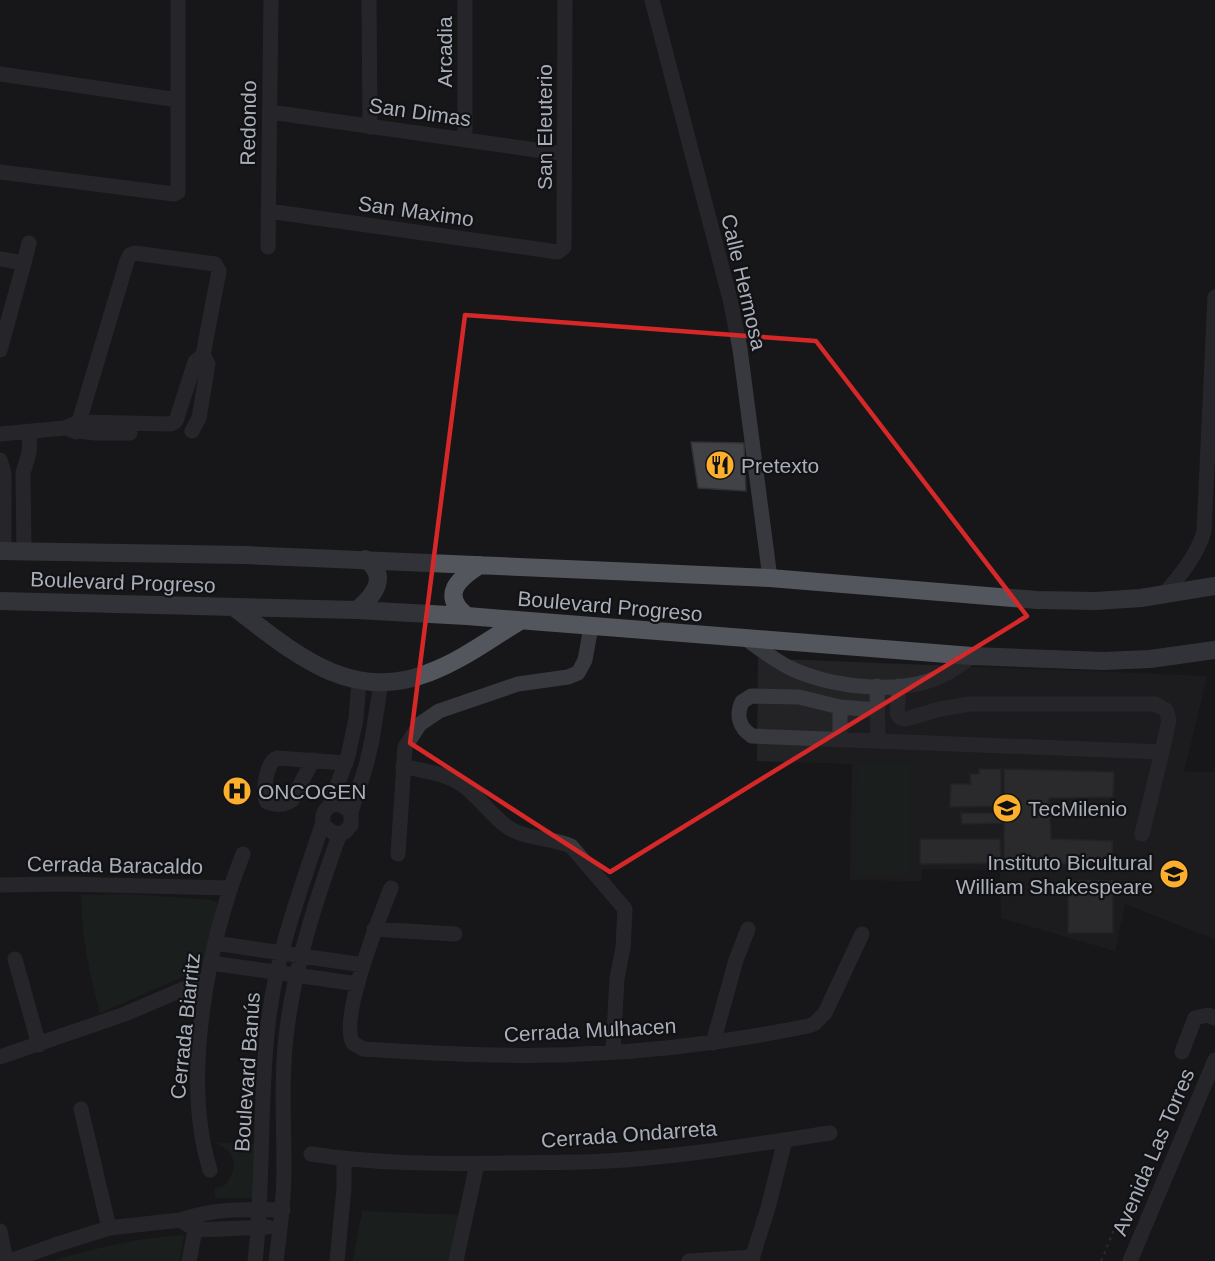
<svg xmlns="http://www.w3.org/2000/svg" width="1215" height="1261" font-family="Helvetica,sans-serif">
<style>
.built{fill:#232326}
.green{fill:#1e271f}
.building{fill:#414246;stroke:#313135;stroke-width:1.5}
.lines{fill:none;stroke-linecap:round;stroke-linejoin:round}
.path{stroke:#3e4045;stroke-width:2;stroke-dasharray:3 4.5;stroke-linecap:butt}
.minor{stroke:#38393e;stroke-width:15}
.major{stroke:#53565d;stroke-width:18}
.marked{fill:none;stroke:#d62828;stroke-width:4.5;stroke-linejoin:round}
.labels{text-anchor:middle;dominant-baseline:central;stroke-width:4.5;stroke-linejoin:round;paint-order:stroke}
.street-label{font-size:21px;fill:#a8aeba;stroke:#121214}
.poi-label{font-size:21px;fill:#a8aeba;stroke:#121214;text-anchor:start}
</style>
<rect width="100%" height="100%" fill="#171719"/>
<path class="built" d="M758 658 1207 676 1184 772H1215V939L1125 904 1115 951 1001 918 1000 870 922 869 921 881 850 880 852 764 757 761Z"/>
<path class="green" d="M858 763H910V874H855Z
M128 894 212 900 217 903V911L203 968 100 1013C89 973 82 936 81 895Z
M215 1142 255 1144 257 1198H215V1188L224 1186C233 1177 239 1160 227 1150 224 1147 219 1145 215 1142Z
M362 1211 463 1215 454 1261H353Z
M184 1235 180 1261H52C96 1248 138 1238 184 1235Z"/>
<path class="building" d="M691 442 744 443 746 491 698 488Z
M979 769H1001V806L950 807 951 784H971L970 774H979Z
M1004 769 1114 772 1113 797 1049 798 1051 839 1112 841 1113 864H1004Z
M961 813H1001V823L962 824Z
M920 839H1000L1001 863 920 864Z
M1068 880 1113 881V933H1068Z"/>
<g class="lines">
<path class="path" d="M1101 1261C1110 1242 1128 1185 1148 1180"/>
<path class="minor" d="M369 0 370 127
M465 0V140
M652 0 730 299 740 349 770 578
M0 74 178 100
M270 112 564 154
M0 172 174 194 178 192V0
M268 211 558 252 564 247 565 0
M268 247 271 0
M0 259 24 263 0 350
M24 263 29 243
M176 421 195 362 203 355
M71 430 95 433H130
M76 432 127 261 130 255 135 253 215 264 219 271 203 355 208 364 199 418 192 431
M0 434 65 428 79 422 171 424 176 421
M0 460 4 473V551
M24 551 23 473 29 453 30 432
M1163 595C1180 576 1196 557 1204 532L1215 297
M746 639C760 649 773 659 788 667 829 687 899 696 941 676 953 671 962 664 972 656
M877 686 878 741 1162 752 1169 720 1166 710 1155 704H970L940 709 906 719 900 718 897 713 899 686
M877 710 840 707 799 697 751 696 742 702C736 715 739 728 752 736L878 741
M840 740V707
M313 760 292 800C283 806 277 805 267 802 262 793 266 762 277 758L346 763
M403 766C422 771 444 773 461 784 479 796 491 816 509 828 528 840 551 837 571 846L625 909 623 948 617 978 613 1052
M330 805 348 756 356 719 359 681
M351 812 340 804C326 804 320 814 324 826L335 834 345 832 351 825V812L366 766 372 740 381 683
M1142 834 1162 752
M398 854 405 747 420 724 439 711 518 684 568 677 578 673 585 660 591 627
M0 885 65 884 230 888
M391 888C380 916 339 1019 353 1043L363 1049C436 1053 509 1058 582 1054 658 1051 734 1041 808 1026L814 1024 825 1013 862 934
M374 929 455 934
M215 943 363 965
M15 959 39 1045
M211 963 358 984
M713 1043 736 960 748 929
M1182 1052 1195 1018 1208 1015 1215 1018
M0 1057 125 1014 207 979
M81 1109 109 1228
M311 1154C375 1164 441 1164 507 1163 540 1162 574 1163 607 1161 682 1157 756 1144 830 1133
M210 1170C181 1078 208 942 243 854
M268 1227 196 1230 180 1220C214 1208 248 1209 283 1210
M0 1231 6 1261
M10 1261 55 1245 109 1228 180 1220
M189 1261 197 1220
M255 1261C264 1182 259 1102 268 1024 276 953 301 889 323 822
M276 1261C280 1231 284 1200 284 1170 284 1125 281 1081 286 1037 294 966 316 900 340 833
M337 1261 344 1188V1159
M456 1261 477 1164
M689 1261 753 1257
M751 1261 768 1208 785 1140
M1130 1261 1215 1060"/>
<path class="major" d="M0 551 244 555 613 571 770 578 1037 600 1096 601 1141 598 1215 586
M0 601 357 610 467 616 972 656 1103 661 1150 659 1215 650
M235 608C293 652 350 704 428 673 461 661 490 639 520 621
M357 610C374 596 390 576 365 559
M467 616C440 595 458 579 480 565"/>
</g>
<path d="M0 0H1215V1261H0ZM465 315 816 341 1027 616 610 872 410 743Z" fill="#171719" fill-opacity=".55" fill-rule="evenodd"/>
<path class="marked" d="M465 315 816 341 1027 616 610 872 410 743Z"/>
<defs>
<g id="restaurant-disc" transform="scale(1.5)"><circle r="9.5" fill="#fcaf2c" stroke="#121214"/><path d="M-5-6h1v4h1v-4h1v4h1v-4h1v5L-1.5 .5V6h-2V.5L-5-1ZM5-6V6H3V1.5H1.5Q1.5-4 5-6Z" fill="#111"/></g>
<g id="hospital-disc" transform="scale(1.5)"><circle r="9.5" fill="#fcaf2c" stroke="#121214"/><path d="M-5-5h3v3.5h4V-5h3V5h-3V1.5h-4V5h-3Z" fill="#111"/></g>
<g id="university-disc" transform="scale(1.5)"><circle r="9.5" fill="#fcaf2c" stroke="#121214"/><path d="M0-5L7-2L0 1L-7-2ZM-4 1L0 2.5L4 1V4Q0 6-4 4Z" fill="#111"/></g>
<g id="school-disc" transform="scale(1.5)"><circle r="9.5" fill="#fcaf2c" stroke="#121214"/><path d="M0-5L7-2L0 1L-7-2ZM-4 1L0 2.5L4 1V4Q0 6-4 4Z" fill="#111"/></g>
</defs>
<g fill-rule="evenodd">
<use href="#restaurant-disc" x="720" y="465"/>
<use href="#hospital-disc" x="237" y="791"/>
<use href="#university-disc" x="1007" y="808"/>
<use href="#school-disc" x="1174" y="874"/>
</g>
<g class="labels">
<g class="street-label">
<text transform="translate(444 52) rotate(-90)">Arcadia</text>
<text transform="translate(420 112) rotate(8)">San Dimas</text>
<text transform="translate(248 123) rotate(-89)">Redondo</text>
<text transform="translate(544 127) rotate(-90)">San Eleuterio</text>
<text transform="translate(416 211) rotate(8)">San Maximo</text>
<text transform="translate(744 282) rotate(77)">Calle Hermosa</text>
<text transform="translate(123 582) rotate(2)">Boulevard Progreso</text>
<text transform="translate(610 606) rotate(5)">Boulevard Progreso</text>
<text transform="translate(115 865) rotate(1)">Cerrada Baracaldo</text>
<text transform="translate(185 1026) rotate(-84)">Cerrada Biarritz</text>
<text transform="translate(590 1030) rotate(-3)">Cerrada Mulhacen</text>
<text transform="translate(247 1072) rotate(-86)">Boulevard Banús</text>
<text transform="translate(629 1134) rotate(-4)">Cerrada Ondarreta</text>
<text transform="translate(1153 1152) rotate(-67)">Avenida Las Torres</text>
</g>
<g class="poi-label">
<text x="741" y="465">Pretexto</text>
<text x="258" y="791">ONCOGEN</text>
<text x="1028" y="808">TecMilenio</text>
<text x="1153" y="862" text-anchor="end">Instituto Bicultural<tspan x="1153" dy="24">William Shakespeare</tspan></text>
</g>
</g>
</svg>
